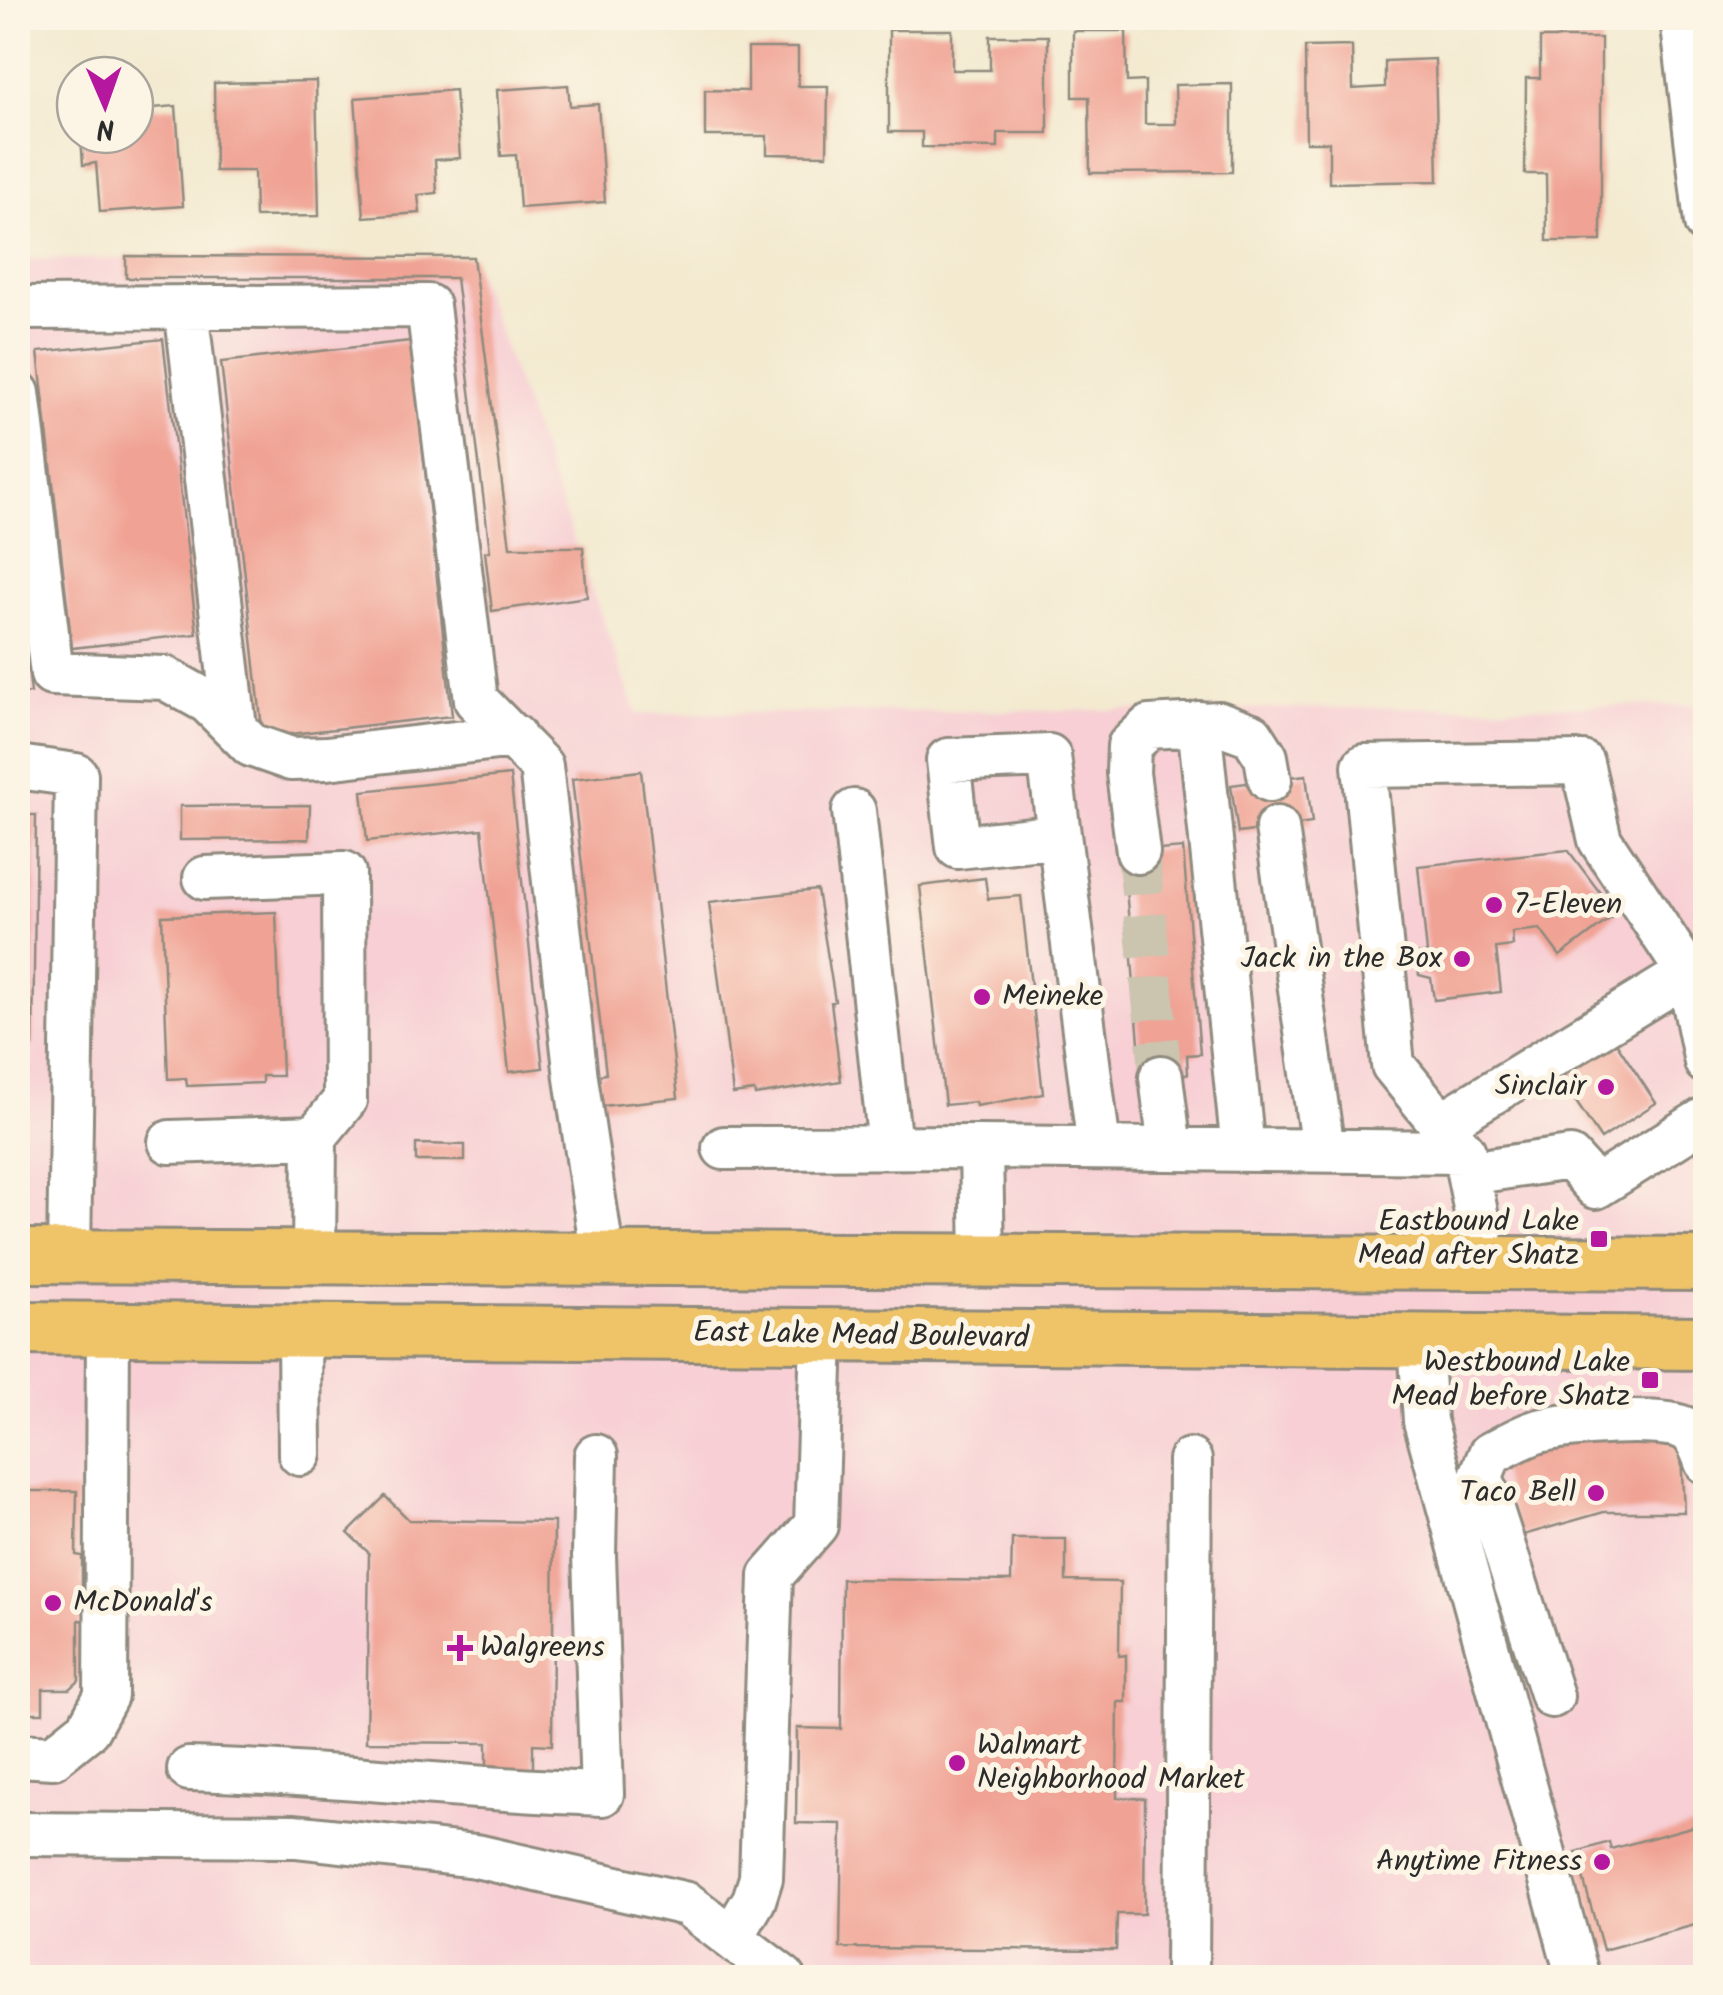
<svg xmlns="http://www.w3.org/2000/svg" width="1723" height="1995" font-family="Kalam,sans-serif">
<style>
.built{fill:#f7cfd4}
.building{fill:#f0a394}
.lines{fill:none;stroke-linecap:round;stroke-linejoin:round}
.minor-tunnel{stroke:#cbc4af;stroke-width:42;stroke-dasharray:42 21;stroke-linecap:butt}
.minor-casing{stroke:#8f8a7e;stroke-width:48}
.major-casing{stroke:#8f8a7e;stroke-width:58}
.minor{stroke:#fff;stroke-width:42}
.major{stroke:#efc469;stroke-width:52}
.poi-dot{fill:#b5179e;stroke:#fcf5e5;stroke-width:4}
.labels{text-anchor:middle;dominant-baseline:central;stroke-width:10;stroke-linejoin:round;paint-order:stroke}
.poi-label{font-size:30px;fill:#2b2b2b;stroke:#fcf5e5;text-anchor:end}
.street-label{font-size:30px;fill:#2b2b2b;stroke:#fcf5e5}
</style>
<rect width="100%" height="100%" fill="#fcf5e5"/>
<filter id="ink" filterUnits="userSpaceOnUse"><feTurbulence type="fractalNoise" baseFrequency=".01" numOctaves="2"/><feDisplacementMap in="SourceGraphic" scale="20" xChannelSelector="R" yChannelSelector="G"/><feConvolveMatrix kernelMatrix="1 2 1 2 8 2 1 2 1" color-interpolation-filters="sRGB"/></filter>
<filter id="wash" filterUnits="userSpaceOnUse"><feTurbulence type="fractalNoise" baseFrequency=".0048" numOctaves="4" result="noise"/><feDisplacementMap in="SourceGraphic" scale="40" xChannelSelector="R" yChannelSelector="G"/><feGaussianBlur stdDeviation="2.25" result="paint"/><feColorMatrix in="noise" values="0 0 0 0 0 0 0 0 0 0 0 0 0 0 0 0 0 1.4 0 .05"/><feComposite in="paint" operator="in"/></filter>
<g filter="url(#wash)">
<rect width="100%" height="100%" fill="#f3ead0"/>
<path class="built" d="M18 259H472L637 714 1694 705 1706 792 1705 1977 18 1978Z"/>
<g id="blocks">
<path class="building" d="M889 30H952V70H990V36H1048V133H998V148L922 147V132H889Z
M1073 31H1126L1127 82 1145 81V124H1176L1175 85 1232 84V172L1090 173 1089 97H1073Z
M1540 38H1601V241H1547L1546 174H1525L1526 78H1540Z
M1352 46 1353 89 1385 87V61L1435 59 1438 181 1329 183V142H1306L1305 47Z
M748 48H798V86H828L827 155 767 154V136H705V90L748 91Z
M316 81 319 216 255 217 254 171H215L214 83Z
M568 85 570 106 598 104 605 202 520 208 516 155 501 156 497 90Z
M455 90 460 158 435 160 437 193 418 195 420 213 364 217 355 98Z
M151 92 153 108 176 106 183 206 100 212 96 163 83 165 81 135H135V93Z
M18 97H20L28 178 18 179Z
M126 256 473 257 510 547H583L587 597 492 611 485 552 490 551 456 278H126Z
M163 339 197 634 72 648 38 352Z
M411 341 452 716 263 737 221 362Z
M18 599H20L31 693 18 694Z
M641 771 678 1098 602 1106 599 1075 606 1074 572 779Z
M510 775 543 1068 509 1072 482 829 367 841 362 791Z
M1306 775 1312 823 1238 833 1231 785Z
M310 805 309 839 180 840V806Z
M18 815H36L33 1046 18 1045Z
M1183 848 1200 1054 1187 1055 1188 1074 1142 1078 1123 853Z
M1568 850 1616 914 1560 956 1540 929 1512 932 1513 946 1496 948 1501 992 1434 1000 1431 978 1419 975 1417 954 1427 953 1418 866Z
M985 878 988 899 1021 896 1043 1094 976 1106 975 1102 945 1105 920 886Z
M817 890 835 1001 831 1002 841 1081 755 1095 754 1091 733 1094 709 902Z
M276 912 282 1076H262V1083L187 1086 186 1078 168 1079 162 916Z
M1611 1035 1656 1103 1601 1139 1556 1072Z
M416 1144 465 1145V1161H416Z
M1591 1435H1680L1684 1512H1604L1520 1536 1500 1469 1519 1453Z
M18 1491H77L76 1555 82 1556V1585H88V1621L79 1620V1681L70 1689H43V1713H18Z
M385 1496 409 1520 554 1522 552 1745 533 1744V1774L487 1773V1743L366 1742 369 1553 348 1533Z
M1012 1539H1066V1581L1120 1582 1119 1656 1126 1655V1702H1118L1117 1798H1145L1144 1914H1117L1116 1950 840 1948 842 1824 796 1823 797 1728 841 1729 842 1579 1011 1581Z
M1706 1823V1922L1603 1950 1576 1852 1609 1842 1611 1849Z"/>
</g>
</g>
<g filter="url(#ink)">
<use href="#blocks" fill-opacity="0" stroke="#8f8a7e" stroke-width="2.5"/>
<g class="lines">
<path class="minor-tunnel" d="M1138 852 1161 1077"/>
<g class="minor-casing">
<path id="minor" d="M1682 18 1706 223
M186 307 235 728
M18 308 428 306 476 700 541 766 576 1078 603 1259
M18 393 52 674 165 678 208 702 251 745 291 759 327 758 514 736
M1199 723 1243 1150
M18 767 76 775 69 1256
M854 811 890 1147
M1277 828 1323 1150
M1059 836 958 847 948 760 1049 756 1099 1148
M1138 852 1128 773 1129 746 1149 727 1219 723 1252 735 1266 757 1270 780
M205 878 344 873 345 1100 315 1137
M1688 973 1706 1062
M1161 1077 1170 1149
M1441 1124 1688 973 1600 840 1582 763 1364 766 1393 1065 1464 1152
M170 1142 315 1137 314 1257
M981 1147 1464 1152 1486 1263
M724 1148 981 1147 983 1261
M1468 1173 1570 1158 1596 1187 1706 1118
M299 1331 300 1454
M1420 1341 1425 1421 1578 1978
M1552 1696 1481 1476 1490 1454C1506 1446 1522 1436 1539 1431 1566 1424 1662 1416 1686 1429 1696 1435 1702 1451 1706 1462
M18 1755 53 1757 88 1729 106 1696 108 1329
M189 1769C327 1772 464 1790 602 1794L594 1555 596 1456
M18 1834 295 1836 476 1856 687 1904 784 1978
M732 1937 754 1900 761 1878 771 1576 816 1525 822 1335
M1187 1978 1190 1460"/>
</g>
<g class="major-casing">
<path id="major" d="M18 1256 1706 1264
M18 1328 1706 1343"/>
</g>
<use href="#minor" class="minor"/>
<use href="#major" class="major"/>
</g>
</g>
<g class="poi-dot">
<circle cx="1494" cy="905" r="10"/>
<circle cx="1462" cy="959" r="10"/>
<circle cx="982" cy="997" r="10"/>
<circle cx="1606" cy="1087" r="10"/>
<rect x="1589" y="1229" width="20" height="20" rx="5"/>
<rect x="1640" y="1370" width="20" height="20" rx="5"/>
<circle cx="1596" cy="1493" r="10"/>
<circle cx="53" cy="1603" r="10"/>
<path d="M455 1633h10v10h10v10h-10v10h-10v-10h-10v-10h10z"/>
<circle cx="957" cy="1763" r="10"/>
<circle cx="1602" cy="1862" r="10"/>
</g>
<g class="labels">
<g class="poi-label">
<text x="1514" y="905" text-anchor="start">7-Eleven</text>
<text x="1442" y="959">Jack in the Box</text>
<text x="1002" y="997" text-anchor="start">Meineke</text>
<text x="1586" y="1087">Sinclair</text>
<text x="1579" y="1222">Eastbound Lake<tspan x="1579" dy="34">Mead after Shatz</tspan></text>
<text x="1630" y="1363">Westbound Lake<tspan x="1630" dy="34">Mead before Shatz</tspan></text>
<text x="1576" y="1493">Taco Bell</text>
<text x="73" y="1603" text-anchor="start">McDonald's</text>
<text x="480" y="1648" text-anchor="start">Walgreens</text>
<text x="977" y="1746" text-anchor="start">Walmart<tspan x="977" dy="34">Neighborhood Market</tspan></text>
<text x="1582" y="1862">Anytime Fitness</text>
</g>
<g class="street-label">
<text transform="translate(861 1336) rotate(1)">East Lake Mead Boulevard</text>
</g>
</g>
<rect width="1723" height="1995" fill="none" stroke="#fcf5e5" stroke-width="60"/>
<g transform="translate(105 105) rotate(178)"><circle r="48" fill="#fcf5e5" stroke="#a8a49b" stroke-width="2.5"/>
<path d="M0-8L18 38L0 25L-18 38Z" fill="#b5179e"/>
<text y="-15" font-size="28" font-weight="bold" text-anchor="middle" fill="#2b2b2b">N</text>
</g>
</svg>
